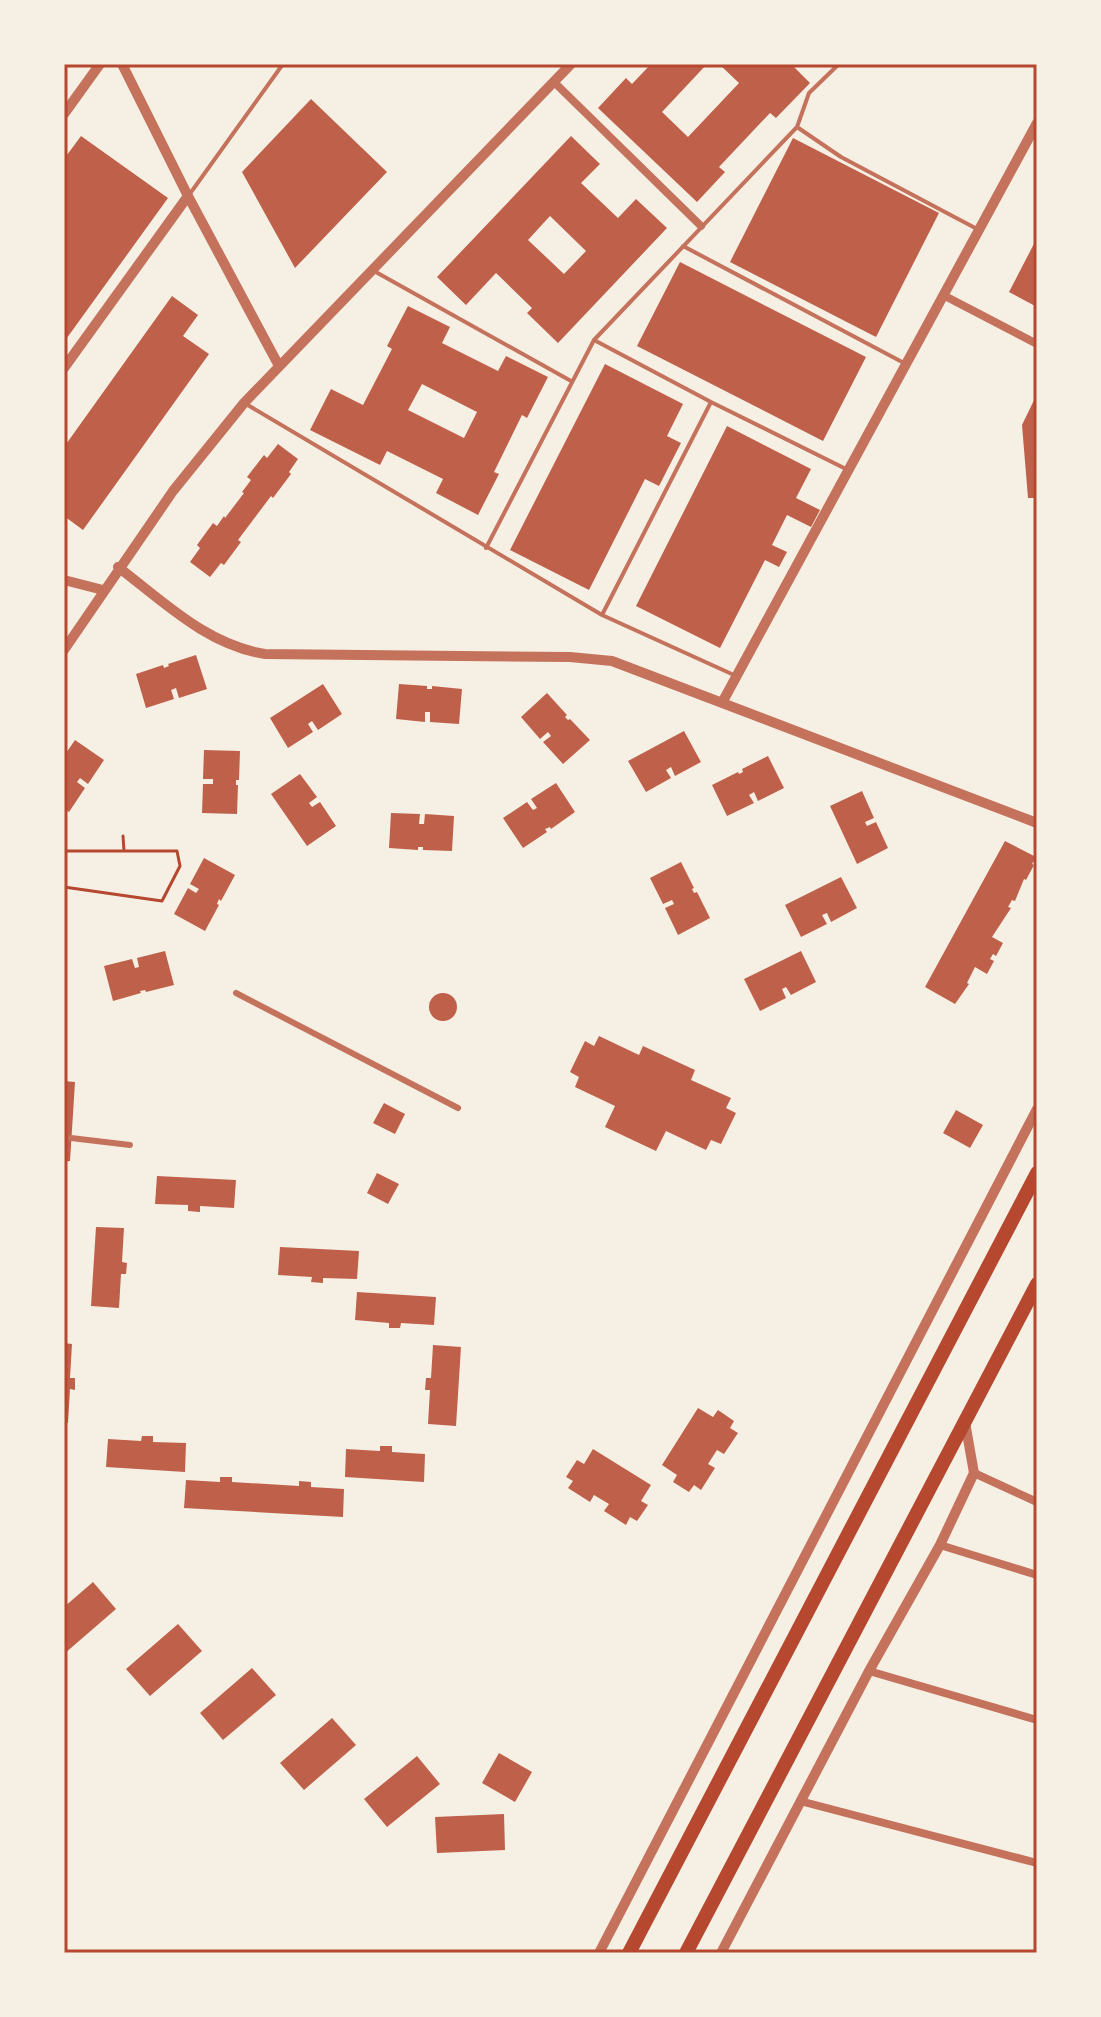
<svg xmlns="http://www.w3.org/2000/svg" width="1101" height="2017" font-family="'Crimson Pro',serif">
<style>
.building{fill:#bf614a;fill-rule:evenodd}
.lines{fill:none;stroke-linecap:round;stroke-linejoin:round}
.path{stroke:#b5482f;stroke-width:3}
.service{stroke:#c5725c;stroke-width:4}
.pedestrian{stroke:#c5725c;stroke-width:6}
.minor{stroke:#c5725c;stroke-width:8}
.tertiary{stroke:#c5725c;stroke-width:10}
.trunk{stroke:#b5482f;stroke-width:14}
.neatline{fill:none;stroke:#b5482f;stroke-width:3}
</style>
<rect width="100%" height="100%" fill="#f6efe4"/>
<path class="building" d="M651 64H707L662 112 688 137 739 83 719 64H791L810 83 776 118 770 113 719 167 725 172 697 202 598 108 626 78 632 84Z
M311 99 387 172 295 268 242 172Z
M81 136 168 198 64 342V195L67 192 64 190V159Z
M571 136 600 164 581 183 618 218 636 199 667 228 558 343 527 313 532 308 496 273 466 305 437 277ZM550 216 586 251 564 274 528 240Z
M793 138 939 213 876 337 730 262Z
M1037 238V307L1009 292Z
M680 262 866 357 823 441 637 346Z
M172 296 198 315 183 336 209 354 83 530 64 516V447Z
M408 306 450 327 442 343 498 371 506 356 548 377 527 418 522 415 494 472 499 474 478 515 436 493 443 479 387 451 380 465 310 430 331 389 363 405 392 349 387 346ZM422 384 477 412 464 438 408 410Z
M605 364 683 404 667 436 681 443 659 486 645 479 589 590 510 550Z
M1037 394V498H1028L1022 425Z
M727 426 811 469 796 498 820 510 811 527 787 515 772 545 787 552 779 567 765 560 720 648 636 606Z
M278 444 298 459 289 472 291 474 273 498 271 496 238 540 241 542 224 565 221 563 210 577 190 562 200 548 197 545 213 523 217 526 224 516 225 518 244 493 242 492 251 480 247 477 264 455 267 458Z
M196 655 207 689 179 698 176 688 171 690 174 699 146 708 136 674 163 665 164 668 169 666 168 664Z
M323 684 342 714 318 730 312 721 308 724 313 732 288 748 270 718Z
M399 684 427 686V689H432V686L462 689 459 724 430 722V712H425V722L396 719Z
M547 693 567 715 565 717 568 720 570 719 590 740 563 764 543 742 551 736 548 732 540 739 521 717Z
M684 731 701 762 675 776 671 767 666 770 671 778 646 792 628 761Z
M75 740 104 760 88 784 80 778 77 782 85 788 69 812 64 809V756Z
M204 750 240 751 239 780H236V785H238L237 814 202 813 203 784H213V779H203Z
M768 756 784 788 758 801 754 792 749 795 754 803 727 816 712 785 738 772 739 774 743 772 742 769Z
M300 774 317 797 309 803 312 807 320 802 336 826 307 846 271 794Z
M556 783 575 812 551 829 550 827 545 829 547 832 523 848 503 818 527 802 533 810 537 808 531 799Z
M862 791 874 818 865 822 867 826 876 822 888 848 857 864 830 806Z
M391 813 420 814 419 824H424L425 814 454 816 452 851 423 850V847H418V850L389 848Z
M1005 841 1036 857 1032 864 1034 865 1026 880 1024 879 1015 901 1012 900 1008 907 1011 908 992 937 1003 943 996 956 993 954 990 959 994 961 987 974 975 967 967 983 969 984 955 1004 925 987Z
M204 858 235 875 221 901 219 899 217 904 219 905 205 931 174 914 188 888 196 893 199 889 190 884Z
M681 862 694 888 692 889 694 893 697 892 710 918 678 935 665 908 674 904 672 900 663 904 650 878Z
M841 877 857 908 831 922 827 913 822 915 827 924 801 937 785 905Z
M165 951 174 985 146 992 145 990 140 991 141 993 113 1001 104 966 132 959 135 968 139 967 137 958Z
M801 951 816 982 791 995 786 987 782 989 786 998 760 1011 744 979Z
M429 1007a14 14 0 1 1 28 0a14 14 0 1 1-28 0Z
M599 1036 639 1055 643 1046 695 1070 691 1080 731 1098 726 1108 736 1113 721 1144 711 1140 706 1150 666 1131 656 1151 605 1127 615 1106 575 1087 579 1077 570 1072 585 1041 594 1046Z
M64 1081 75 1082 70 1161 64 1162Z
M384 1103 405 1114 395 1134 373 1123Z
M956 1110 983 1125 970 1148 943 1133Z
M377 1173 399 1184 388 1204 367 1193Z
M157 1176 236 1180 234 1208 200 1206V1212L188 1211V1205L155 1204Z
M96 1227 124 1228 122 1262 127 1263 126 1274H121L119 1308 91 1306Z
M280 1247 359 1251 357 1279 323 1278V1283L311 1282 312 1277 278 1275Z
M357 1292 436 1297 434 1325 401 1323 400 1328H389V1323L355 1320Z
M64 1343 72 1344 70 1378H75V1390L70 1389 68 1423H64Z
M433 1345 461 1347 456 1426 428 1424 430 1390H425L426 1378H431Z
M698 1408 713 1417 718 1410 734 1421 730 1428 738 1433 724 1454 717 1450 708 1464 715 1468 701 1490 694 1485 689 1492 673 1482 677 1475 662 1465Z
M142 1436H153V1442L186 1443 185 1472 106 1467 108 1439 141 1441Z
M380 1446H392V1452L425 1454 424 1482 345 1477 346 1449 380 1451Z
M593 1449 651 1485 641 1501 648 1505 637 1521 630 1517 626 1525 604 1511 609 1504 594 1495 590 1502 568 1488 573 1481 566 1477 577 1460 584 1464Z
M220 1477H232V1482L299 1486V1481L311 1482V1487L344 1489 343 1517 184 1508 186 1480 220 1482Z
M93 1582 116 1609 64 1654V1607Z
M178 1624 202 1651 150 1696 126 1669Z
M252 1668 276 1695 223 1740 200 1713Z
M332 1718 356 1745 304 1790 280 1763Z
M499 1753 532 1772 515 1802 482 1783Z
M417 1756 440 1784 387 1827 364 1799Z
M504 1814 505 1850 437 1853 435 1817Z"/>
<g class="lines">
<path class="path" d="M123 836 124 851
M64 851H177L180 866 162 901 64 887"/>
<path class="service" d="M797 127 809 93 839 64
M189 195 283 64
M683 246 904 363
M374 271 571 381
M594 340 711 402 848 470
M246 404 602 615 734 675
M486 548 594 340 797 127 841 157 979 230
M602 615 711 402"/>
<path class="pedestrian" d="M236 993 458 1108
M71 1138 130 1145"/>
<path class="minor" d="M554 82 701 226
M943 295 1037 344
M974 1473 1037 1502
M940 1545 1037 1575
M869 1671 1037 1720
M800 1801 1037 1863"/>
<path class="tertiary" d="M122 64 188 196 279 366
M64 114 100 64
M64 368 188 196
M118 567C164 602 207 645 265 654L570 657 612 661 633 669 1037 823
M64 580 103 590
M64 650 173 491 244 403 571 64
M723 701 1037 123
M599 1953 1037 1109
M721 1953 869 1671 940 1545 974 1473 965 1422"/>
<path class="trunk" d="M629 1953 1037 1173
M686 1953 1037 1284"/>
</g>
<rect width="1101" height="2017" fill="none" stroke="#f6efe4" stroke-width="132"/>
<rect x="66" y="66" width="969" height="1885" class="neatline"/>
</svg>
